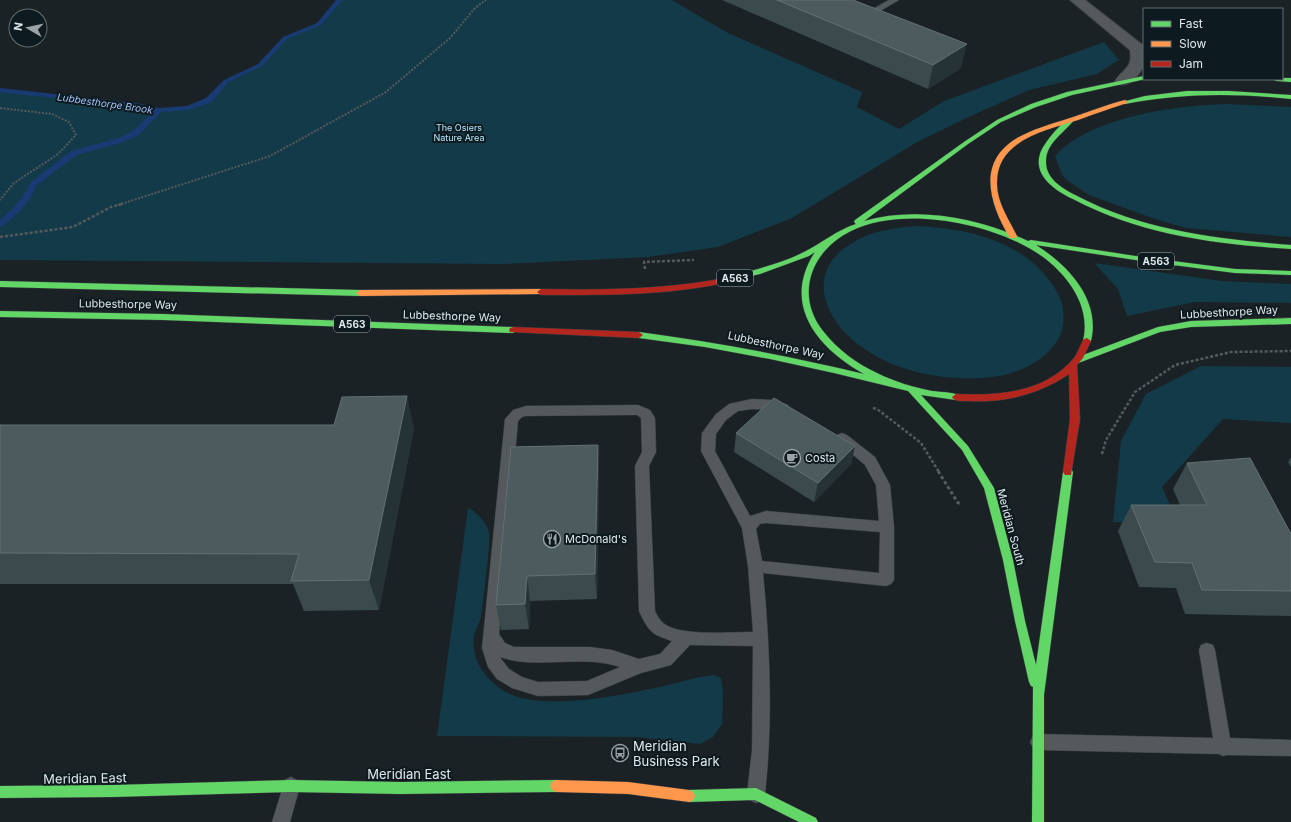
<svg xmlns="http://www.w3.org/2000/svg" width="1291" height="822" font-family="Inter,sans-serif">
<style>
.green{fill:#133a48}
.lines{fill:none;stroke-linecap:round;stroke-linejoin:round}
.stream{fill:#193b73;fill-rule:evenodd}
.lane-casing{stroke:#3b3f42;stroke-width:1}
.street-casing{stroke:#3b3f42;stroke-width:2}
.fast-casing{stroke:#3b3f42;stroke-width:1}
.slow-casing{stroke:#3b3f42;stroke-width:1}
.jam-casing{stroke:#3b3f42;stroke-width:1}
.path-far2{stroke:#565a5c;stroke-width:2;stroke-dasharray:2 1.5;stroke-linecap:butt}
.path-far1{stroke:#565a5c;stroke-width:2.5;stroke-dasharray:3 2;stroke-linecap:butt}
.path{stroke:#565a5c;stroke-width:3;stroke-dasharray:3.5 2.5;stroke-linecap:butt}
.lane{fill:#54595c;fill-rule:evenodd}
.street{fill:#54595c;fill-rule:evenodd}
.fast{fill:#63d668;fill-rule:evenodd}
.slow{fill:#ff974d;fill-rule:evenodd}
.jam{fill:#b3261e;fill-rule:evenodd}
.wall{fill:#3a4a4d}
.shaded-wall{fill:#263336}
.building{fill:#4c5b5e;stroke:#637175}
.labels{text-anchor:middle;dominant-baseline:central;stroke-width:4;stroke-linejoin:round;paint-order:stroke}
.far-park-label{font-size:9px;fill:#b7e9fc;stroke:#0d1a1f}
.far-water-label{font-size:10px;font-style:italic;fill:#a1c2f8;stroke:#0d1a1f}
.shield{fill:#0d1a1f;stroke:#a1abaf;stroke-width:1}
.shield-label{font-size:10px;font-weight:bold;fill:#e1e9ed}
.street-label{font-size:11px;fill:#e1e9ed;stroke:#0d1a1f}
.poi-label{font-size:11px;fill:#e1e9ed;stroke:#0d1a1f;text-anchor:start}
.near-poi-label{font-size:13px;fill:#e1e9ed;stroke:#0d1a1f;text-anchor:start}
.near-street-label{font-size:13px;fill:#e1e9ed;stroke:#0d1a1f}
</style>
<rect width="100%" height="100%" fill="#1b2225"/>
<path class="green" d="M339 0H672L728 33 862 92 857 107 899 129 944 101 1104 42 1119 60 1097 74 1029 90 973 115 919 141 792 218 718 247 648 257 503 264 0 260V90L49 96 136 105 159 110 188 108 209 100 226 81 260 65 285 38 319 24Z
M1226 104 1291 107V237L1186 228 1155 219 1089 195 1068 181 1062 175 1055 156C1092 116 1174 106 1226 104Z
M917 226C964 228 1020 240 1049 280 1056 289 1061 298 1063 308 1064 320 1064 331 1057 341 1041 366 1009 377 981 378 939 380 893 371 859 345 825 320 805 273 849 245 869 231 893 228 917 226Z
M1094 263 1222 281 1291 284V303L1195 302 1127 316 1118 289Z
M1201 366 1291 367V423L1223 419 1162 487 1178 522H1113L1121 441 1146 394Z
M468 508C478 513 485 521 489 532 491 538 483 605 481 616 480 623 475 629 474 636 471 658 483 676 501 689 534 713 617 696 655 688 675 684 694 677 714 675L721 678 723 691 722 724 713 737 700 744 638 737 437 736Z"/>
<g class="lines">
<path class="stream" d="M336 0H342L321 25 287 39 262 66 228 82 212 102 188 110 161 112 139 135 124 142 77 155 37 185 30 199 18 213 3 226H0V220L12 209 23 196 31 182 71 151 118 138 133 131 154 111 136 107 0 92V88L136 103 159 108 187 106 206 98 224 80 258 64 283 37 317 23Z"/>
<g class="lane-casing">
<path id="lane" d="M889 0H899L880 11H874L873 9Z
M752 399 772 400 788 405 789 408 788 411 783 413 772 410 752 409 738 411 726 420 716 434 715 451 750 516 766 511 879 521 876 485 865 465 837 441 835 438 837 435 842 433 847 435 875 457 890 485 894 527V580L891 584 886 586 763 573C770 647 773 720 765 794L762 800 756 803 750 800 747 794 752 750 753 646 690 645 671 665 641 673 588 695 538 696 512 688 497 679 488 667 482 648 505 419 513 410 526 406 638 405 650 410 655 418 656 452 649 466 655 611C658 617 660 621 666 625 684 636 731 632 753 632L748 566 742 528 701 451 702 433 716 414 729 404ZM637 415 641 418 642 452 635 466 639 611C649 632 651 634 672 641L660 654 639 659 612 650 590 647H514L505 643 499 634 518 421 522 417 526 416ZM766 523 880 532 879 573 762 561 756 529 760 524ZM500 657C536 670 581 654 620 667L587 681 538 682 522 677 509 669Z
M1207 643 1213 645 1215 650 1230 738 1291 740V756L1227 755 1223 756 1219 754 1039 750 1033 748 1030 742 1033 736 1039 734 1213 738 1199 650 1201 645Z
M291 777 297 780 300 786 290 822H272L285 780Z"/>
</g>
<g class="street-casing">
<path id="street" d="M1070 0H1085L1144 46V66C1138 76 1130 87 1118 84L1115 81C1124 68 1133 68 1130 50Z"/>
</g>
<g class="fast-casing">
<path id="fast" d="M1144 76V79H1146L1072 95 1036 107 1001 122 968 144 864 221C918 206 978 218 1028 241L1031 240 1142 257 1235 269 1291 271V275L1235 273 1142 261 1036 245C1068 265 1101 300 1091 341L1087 344 1083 341C1090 312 1075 286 1054 266 1010 225 906 203 851 231 812 250 794 294 823 331 837 349 857 364 877 373 895 382 913 387 932 391 941 392 951 392 959 395L960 397 959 399 956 400 921 395 968 446 994 488 1013 560 1025 621 1036 665 1063 472 1065 469H1071L1073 472 1044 695V822H1032L1033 687 1031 686 1029 682 1015 621 1003 560 984 488 962 450 908 391 834 373 770 359 705 347 639 338 635 335 639 332C715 342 789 356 864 374 817 348 781 304 815 252L809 256 760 274 734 280H731L730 278 731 276C754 270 783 263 804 252 822 243 837 230 856 224L854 222 855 220 964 142 997 120 1031 104 1067 92Z
M1282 78H1291V82L1276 81 1273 79H1282Z
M1187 91H1229L1291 95V99C1235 93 1180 93 1125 104L1122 102 1145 96Z
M1071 118 1074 120C1064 133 1046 143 1046 161 1045 180 1065 190 1079 197 1145 231 1218 239 1291 245V249C1215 244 1141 235 1073 199 1056 191 1033 176 1040 154 1043 144 1061 122 1071 118Z
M0 281 360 290 364 293 360 296 0 287Z
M0 311 163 314 513 327 517 330 513 333 163 320 0 317Z
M1291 318V324L1191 327 1160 332 1081 362 1078 363 1074 360 1075 358 1158 327 1191 321Z
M291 780 400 782 556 780 560 782 562 786 560 790 556 792 400 794 291 792 113 797 0 798V786L113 785Z
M756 788 816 818 818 822H799L755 800 689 802 685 800 683 796 685 792 689 790Z"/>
</g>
<g class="slow-casing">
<path id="slow" d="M1125 100 1127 101V103C1111 108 1094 114 1078 120 1046 130 997 140 997 182 996 201 1009 220 1017 236L1016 238H1010C989 203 976 161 1019 137 1034 129 1051 124 1067 119 1086 113 1105 105 1125 100Z
M541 289 545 292 544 294 360 296 356 293 360 290Z
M556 780 628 782 689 790 693 792 695 796 693 800 689 802 628 794 556 792 552 790 550 786 552 782Z"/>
</g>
<g class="jam-casing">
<path id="jam" d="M734 276H737L738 278 737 280C673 296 607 295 541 295L537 292 541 289C606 290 670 290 734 276Z
M513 327 639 332 643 335 639 338 510 332 509 330 510 328Z
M1087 338 1091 341 1083 358 1077 365 1080 419 1071 475H1065L1063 472 1070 419 1069 374C1040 394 1005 403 969 401 963 401 955 402 952 397L956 394C998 396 1045 393 1074 358 1078 353 1080 345 1084 339Z"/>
</g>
<path class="path-far2" d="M0 108 52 114 69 122 76 135 58 154 14 183 0 200
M118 205 270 156 386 92 450 38 475 8 486 0"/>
<path class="path-far1" d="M0 237 73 227 111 207 122 204
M645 269 644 262 694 260
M873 408 877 409 921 443 939 472
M1102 454 1106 440 1135 392 1175 365 1231 352 1291 351"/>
<path class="path" d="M938 471 958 503H961"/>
<use href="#lane" class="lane"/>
<use href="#street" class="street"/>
<use href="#fast" class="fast"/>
<use href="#slow" class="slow"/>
<use href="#jam" class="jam"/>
</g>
<path class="wall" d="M722 0H853L961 68 928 89Z
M0 425 414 428 379 610 304 611 293 584H0Z
M736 433 855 446 851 464 814 502 734 452Z
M598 445 599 471 597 599 530 601 529 629 501 630 496 605Z
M1291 457V467L1288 462Z
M1187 463 1291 534V616L1185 614 1176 588 1139 587 1118 531 1131 505H1180L1173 489Z"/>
<path class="shaded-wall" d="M967 44 961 68 928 89 933 65Z
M407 396 414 428 379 610 369 580Z
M598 445 599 471 597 599 595 574Z
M855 446 851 464 814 502 818 483Z
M527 576 530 601 529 629 525 604Z"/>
<path class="building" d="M777 0H853L967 44 933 65Z
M407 396 369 580 291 581 299 554 0 553V425H334L342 397Z
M774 398 855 446 818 483 736 433Z
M598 445 595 574 527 576 525 604 496 605 511 447Z
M1250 458 1291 534V591L1202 590 1192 563 1155 562 1131 505H1207L1187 463Z"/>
<defs>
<g id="cafe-ring" transform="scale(0.9)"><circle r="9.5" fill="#0d1a1f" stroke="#9ca3a7" stroke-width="1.5"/><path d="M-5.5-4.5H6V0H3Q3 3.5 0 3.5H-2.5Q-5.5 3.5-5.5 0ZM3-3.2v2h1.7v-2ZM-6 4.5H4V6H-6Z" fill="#9ca3a7"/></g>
<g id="restaurant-ring" transform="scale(0.9)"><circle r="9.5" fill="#0d1a1f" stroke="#9ca3a7" stroke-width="1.5"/><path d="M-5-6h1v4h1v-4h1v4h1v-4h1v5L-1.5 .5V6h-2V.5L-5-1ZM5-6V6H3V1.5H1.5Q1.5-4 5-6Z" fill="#9ca3a7"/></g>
<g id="bus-ring" transform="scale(0.9)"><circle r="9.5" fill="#0d1a1f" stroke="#9ca3a7" stroke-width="1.5"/><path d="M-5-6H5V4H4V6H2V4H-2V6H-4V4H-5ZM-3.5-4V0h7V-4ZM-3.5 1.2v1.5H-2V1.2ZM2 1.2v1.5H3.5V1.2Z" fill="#9ca3a7"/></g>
</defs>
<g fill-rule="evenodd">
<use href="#cafe-ring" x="792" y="458"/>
<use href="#restaurant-ring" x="552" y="539"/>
<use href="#bus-ring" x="620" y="753"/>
</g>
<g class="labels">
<g class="far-park-label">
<text x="459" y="127">The Osiers<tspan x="459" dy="10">Nature Area</tspan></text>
</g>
<g class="far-water-label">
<text transform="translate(105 103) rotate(8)">Lubbesthorpe Brook</text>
</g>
<g class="shield">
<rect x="1138" y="253" width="36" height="16" rx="3"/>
<rect x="717" y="270" width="36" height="16" rx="3"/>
<rect x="334" y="316" width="36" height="16" rx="3"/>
</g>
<g class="shield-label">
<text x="1156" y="261">A563</text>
<text x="735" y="278">A563</text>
<text x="352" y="324">A563</text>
</g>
<g class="street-label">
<text transform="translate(128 304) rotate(1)">Lubbesthorpe Way</text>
<text transform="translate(1229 312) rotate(-3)">Lubbesthorpe Way</text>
<text transform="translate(452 316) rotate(2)">Lubbesthorpe Way</text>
<text transform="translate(776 345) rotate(12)">Lubbesthorpe Way</text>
<text transform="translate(1011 527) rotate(75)">Meridian South</text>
</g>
<g class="poi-label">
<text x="805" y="458">Costa</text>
<text x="565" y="539">McDonald's</text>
</g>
<g class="near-poi-label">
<text x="633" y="746">Meridian<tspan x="633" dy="15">Business Park</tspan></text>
</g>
<g class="near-street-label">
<text x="409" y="774">Meridian East</text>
<text transform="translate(85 778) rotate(-1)">Meridian East</text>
</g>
</g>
<rect x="1143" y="8" width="140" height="72" fill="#0d1a1f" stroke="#626d71"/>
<rect x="1151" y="21" width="20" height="6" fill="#63d668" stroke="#626d71"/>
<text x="1179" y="28" font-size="12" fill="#e1e9ed">Fast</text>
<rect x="1151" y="41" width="20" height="6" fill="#ff974d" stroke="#626d71"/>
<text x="1179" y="48" font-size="12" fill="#e1e9ed">Slow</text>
<rect x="1151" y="61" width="20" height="6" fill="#b3261e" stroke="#626d71"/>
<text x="1179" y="68" font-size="12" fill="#e1e9ed">Jam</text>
<g transform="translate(28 28) rotate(279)"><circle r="19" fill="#0d1a1f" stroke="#626d71"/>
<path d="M0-3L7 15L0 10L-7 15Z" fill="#9ca3a7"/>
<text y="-6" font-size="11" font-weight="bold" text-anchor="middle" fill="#e1e9ed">N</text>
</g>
</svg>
